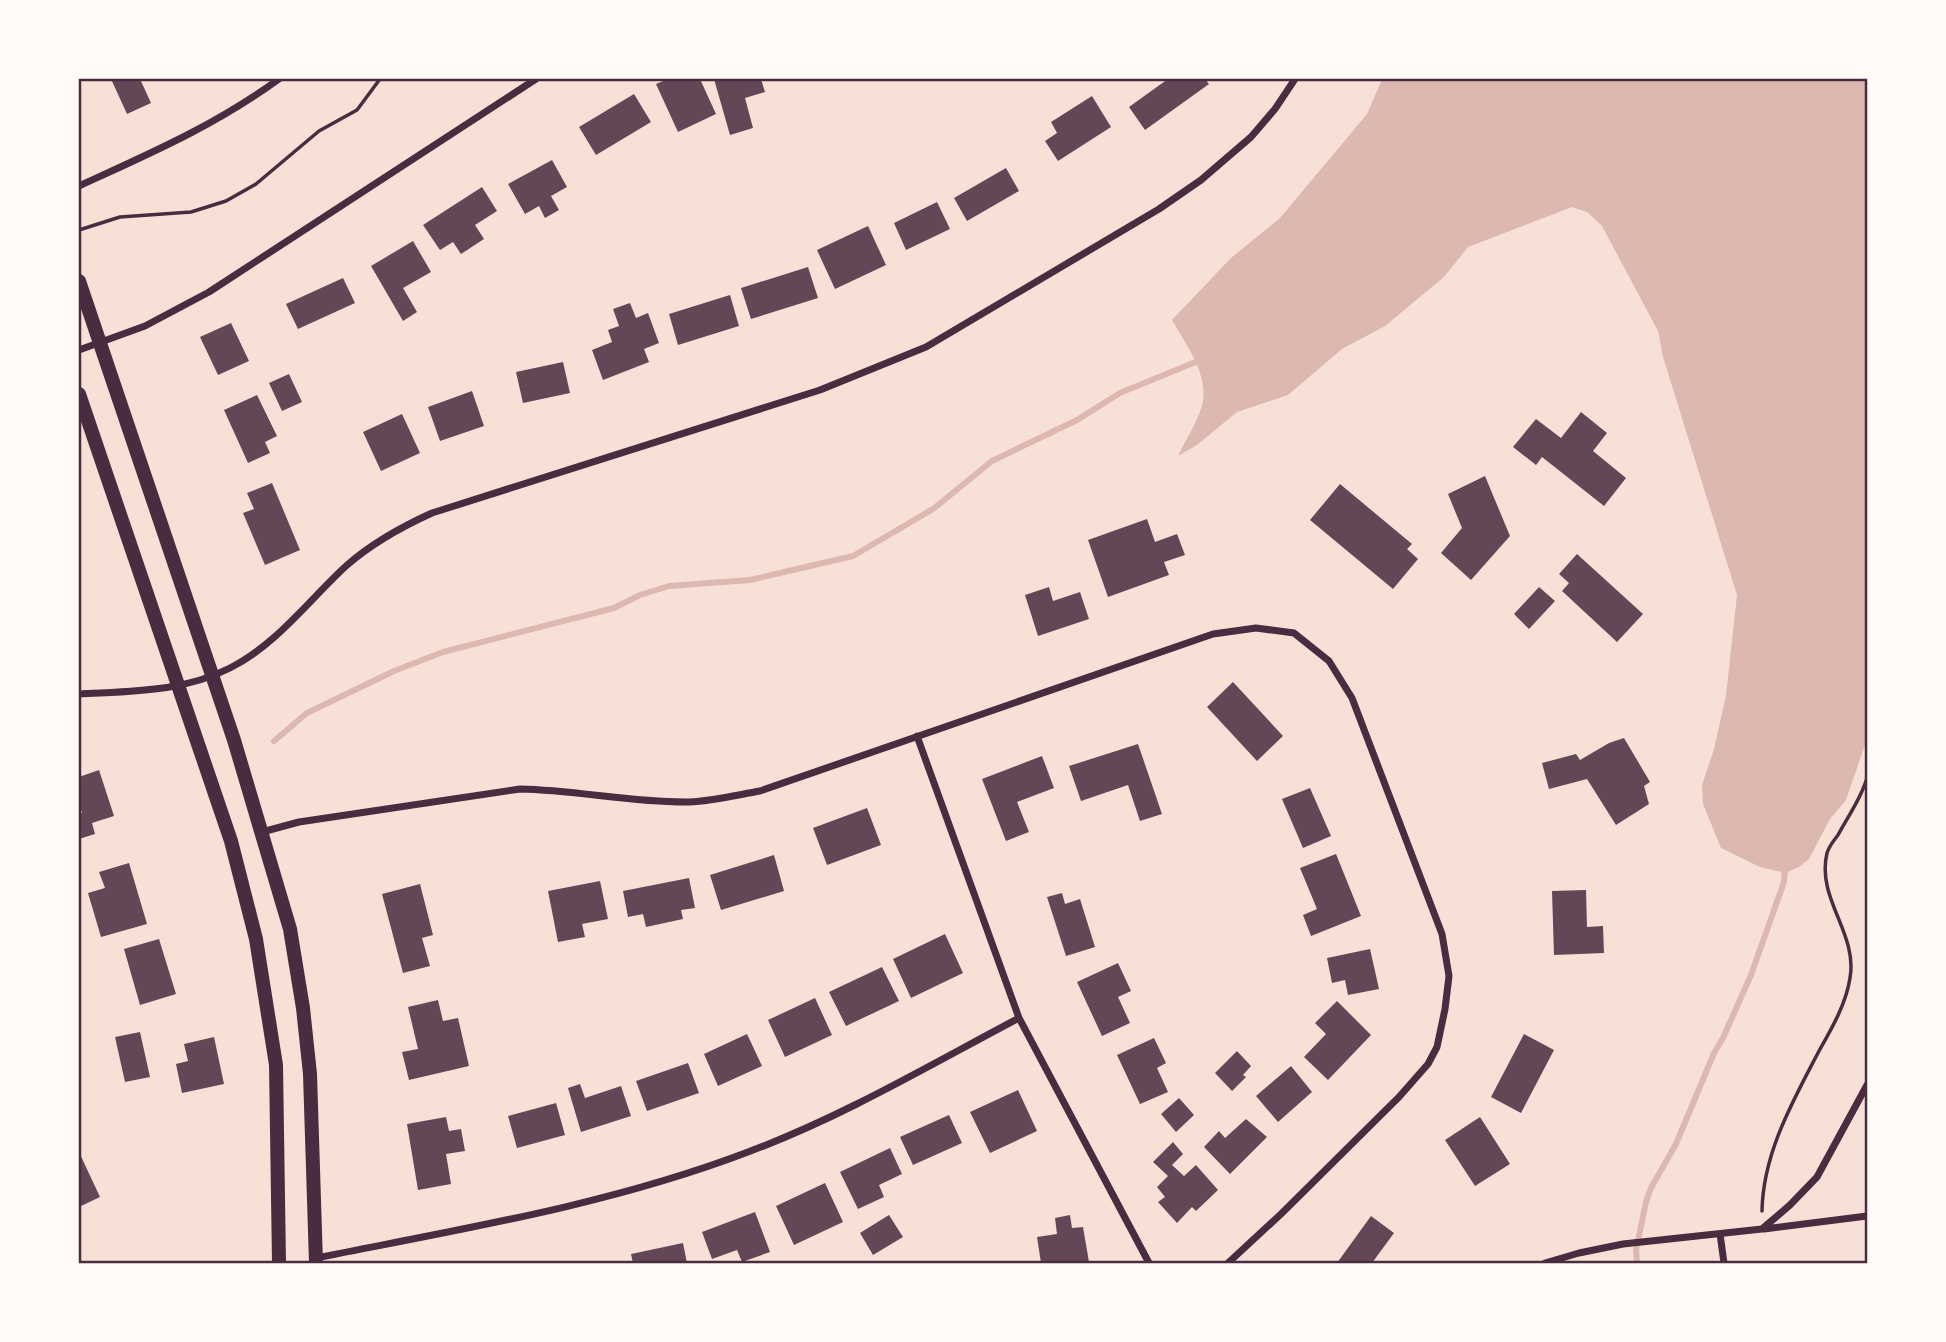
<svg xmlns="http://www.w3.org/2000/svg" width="1946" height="1342" font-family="Figtree,sans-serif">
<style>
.water{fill:#dcb8b0}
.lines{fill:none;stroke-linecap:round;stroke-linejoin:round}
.stream{stroke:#dcb8b0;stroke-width:6}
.building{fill:#644757}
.path{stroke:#4a2c40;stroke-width:3.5}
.minor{stroke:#4a2c40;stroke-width:7}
.secondary{stroke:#4a2c40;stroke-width:14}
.neatline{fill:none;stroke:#4a2c40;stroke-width:2.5}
</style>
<rect width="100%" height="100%" fill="#f7e1d7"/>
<path class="water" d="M1382 79H1867V739L1846 800 1830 819 1809 859 1799 867 1785 873 1760 867 1721 848 1703 804 1702 785 1714 749 1726 696 1737 595 1663 357 1658 331 1602 226 1587 212 1572 207 1468 247 1444 277 1385 326 1342 349 1288 395 1237 412 1197 445 1178 456C1185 441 1201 416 1203 401 1207 371 1186 345 1172 320L1231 258 1280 218 1367 114Z"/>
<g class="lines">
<path class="stream" d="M274 741 307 713 394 671 443 652 614 608 640 595 669 586 750 580 853 556 933 509 992 461 1077 420 1120 393 1203 359
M1637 1263 1636 1250 1646 1202 1651 1188 1676 1144 1714 1053 1723 1038 1751 975 1784 882 1785 868"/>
</g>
<path class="building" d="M111 79H140L151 103 127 114Z
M668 79H700L716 114 678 132 656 84Z
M714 79H761L765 92 745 98 753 128 730 135Z
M1168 79H1205L1209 84 1145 130 1129 107Z
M634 94 651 122 596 155 579 127Z
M1092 96 1111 127 1058 161 1045 141 1057 133 1051 122Z
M552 160 567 187 551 196 559 210 545 218 539 206 525 214 508 184Z
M1006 168 1019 191 967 221 954 198Z
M482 187 497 211 475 225 484 239 461 254 453 242 440 250 423 225Z
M937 202 950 229 906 250 894 223Z
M868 226 886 265 835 289 817 250Z
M413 241 431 272 403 288 417 312 403 321 371 266Z
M808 267 818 298 751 319 741 288Z
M343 278 355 303 298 329 286 304Z
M730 295 739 326 678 345 669 314Z
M630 303 636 318 648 313 659 343 644 349 649 362 603 380 592 350 612 342 608 330 619 326 613 309Z
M231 323 249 361 218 375 200 337Z
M563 362 570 393 523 403 516 372Z
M289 374 302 402 282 411 269 383Z
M472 391 484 426 440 441 428 407Z
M257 395 277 436 265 442 270 453 248 463 224 410Z
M1581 412 1607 433 1593 451 1626 478 1604 506 1542 457 1536 465 1513 447 1536 419 1561 438Z
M402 414 420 453 381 471 363 432Z
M1485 476 1510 536 1471 580 1441 553 1462 528 1448 494Z
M272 483 300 550 265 565 243 513 254 509 247 493Z
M1340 484 1412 544 1407 549 1418 559 1393 589 1310 520Z
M1147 519 1155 542 1177 534 1185 555 1164 562 1169 575 1108 597 1088 540Z
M1577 554 1643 614 1617 642 1562 591 1569 583 1559 574Z
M1049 587 1053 601 1080 592 1089 619 1038 636 1025 595Z
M1539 587 1555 601 1529 629 1514 614Z
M1233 682 1283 736 1257 761 1207 707Z
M1624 738 1650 782 1644 786 1649 804 1616 825 1587 779 1549 789 1542 763 1576 754 1580 760 1609 743Z
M1138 744 1162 814 1140 821 1128 785 1081 801 1069 766Z
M1042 756 1054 788 1017 802 1029 832 1006 841 982 779Z
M99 770 114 816 92 823 95 834 79 839V814L82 813 79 804V777Z
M1310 788 1331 836 1303 848 1282 799Z
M867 808 881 845 827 865 813 828Z
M1336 854 1361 916 1311 936 1303 915 1317 909 1300 868Z
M774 855 784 891 721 910 710 875Z
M129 863 147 924 101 937 88 893 105 888 99 872Z
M689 878 695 908 681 910 683 919 646 927 643 914 628 917 623 891Z
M600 881 608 919 582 924 585 937 558 942 548 891Z
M420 884 433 935 422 938 430 966 403 973 382 894Z
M1586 890 1587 927 1603 926 1604 953 1554 955 1552 891Z
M1062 893 1065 904 1080 899 1095 947 1066 956 1047 897Z
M945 934 963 973 911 998 893 959Z
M159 939 176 994 140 1005 124 949Z
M1370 949 1379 989 1348 995 1345 980 1332 983 1327 958Z
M1118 963 1131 991 1118 997 1130 1023 1102 1036 1077 982Z
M882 967 899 1001 846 1026 829 992Z
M815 998 832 1035 785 1057 768 1020Z
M438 1000 443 1021 458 1018 469 1066 409 1080 402 1052 418 1049 408 1007Z
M1337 1001 1371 1035 1328 1080 1304 1057 1326 1034 1315 1023Z
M140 1032 150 1077 125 1082 115 1037Z
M747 1034 762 1066 718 1086 704 1054Z
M1524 1034 1554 1050 1521 1113 1491 1097Z
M214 1037 224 1084 182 1093 176 1064 188 1061 184 1044Z
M1154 1038 1166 1063 1157 1068 1168 1092 1140 1104 1117 1055Z
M1237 1051 1251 1066 1243 1075 1246 1077 1232 1091 1215 1073Z
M688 1063 699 1093 647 1111 636 1081Z
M1291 1066 1312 1092 1278 1122 1256 1096Z
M580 1084 585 1098 621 1086 631 1116 581 1132 568 1088Z
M1018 1090 1037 1131 990 1153 970 1112Z
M1179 1098 1194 1115 1176 1132 1161 1114Z
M556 1103 565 1135 517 1148 508 1116Z
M949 1115 962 1143 913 1165 900 1137Z
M446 1117 449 1131 461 1129 465 1151 446 1154 451 1184 418 1190 407 1124Z
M1480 1117 1510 1164 1475 1186 1445 1140Z
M1246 1119 1267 1137 1230 1174 1204 1147 1219 1131 1225 1138Z
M1173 1142 1183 1154 1172 1165 1184 1176 1196 1165 1218 1190 1196 1211 1192 1207 1177 1223 1158 1202 1165 1197 1157 1187 1168 1176 1153 1162Z
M890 1148 902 1174 879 1185 884 1197 858 1209 840 1172Z
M79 1152 100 1197 79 1207Z
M825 1183 843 1222 794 1245 776 1206Z
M755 1212 770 1252 742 1262 737 1250 712 1259 702 1232Z
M889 1215 903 1237 873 1255 860 1233Z
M1070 1215 1072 1228 1083 1227 1089 1262 1041 1263 1037 1237 1057 1234 1055 1218Z
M1371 1216 1394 1233 1372 1263H1337Z
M683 1243 687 1263H633L631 1254Z"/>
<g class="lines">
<path class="path" d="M79 230 120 217 191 212 226 201 256 184 319 131 357 110 380 79
M1762 1211C1763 1153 1793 1101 1819 1051 1832 1028 1846 1004 1850 978 1858 933 1816 899 1827 853 1829 847 1834 840 1838 835 1848 816 1861 799 1867 778"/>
<path class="minor" d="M79 186C151 153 214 126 279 79
M79 350 145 326 209 292 536 79
M79 694C131 691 183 692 230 668 276 645 309 600 346 566 372 543 401 527 432 513L820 390 926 347 1159 209 1201 180 1251 137 1275 109 1295 79
M917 736 1019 1018 1149 1263
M262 832 299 822 520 789C577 790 633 803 689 802 713 801 737 795 760 791L1213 634 1256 628 1294 633 1329 661 1352 698 1442 934 1449 976 1445 1009 1437 1047 1428 1064 1399 1097 1281 1214 1228 1263
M1764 1229 1867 1216
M1720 1234 1724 1263
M316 1258C461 1229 609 1205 748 1152 842 1117 930 1065 1019 1018
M1545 1263 1579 1253 1623 1244 1762 1229 1790 1205 1817 1177 1867 1085"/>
<path class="secondary" d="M79 281 234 740 290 929 303 1008 310 1074 316 1263
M79 394 231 841 256 939 276 1065 279 1263"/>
</g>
<rect width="1946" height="1342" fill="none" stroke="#fffaf5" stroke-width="161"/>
<rect x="80" y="80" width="1786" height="1182" class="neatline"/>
</svg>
